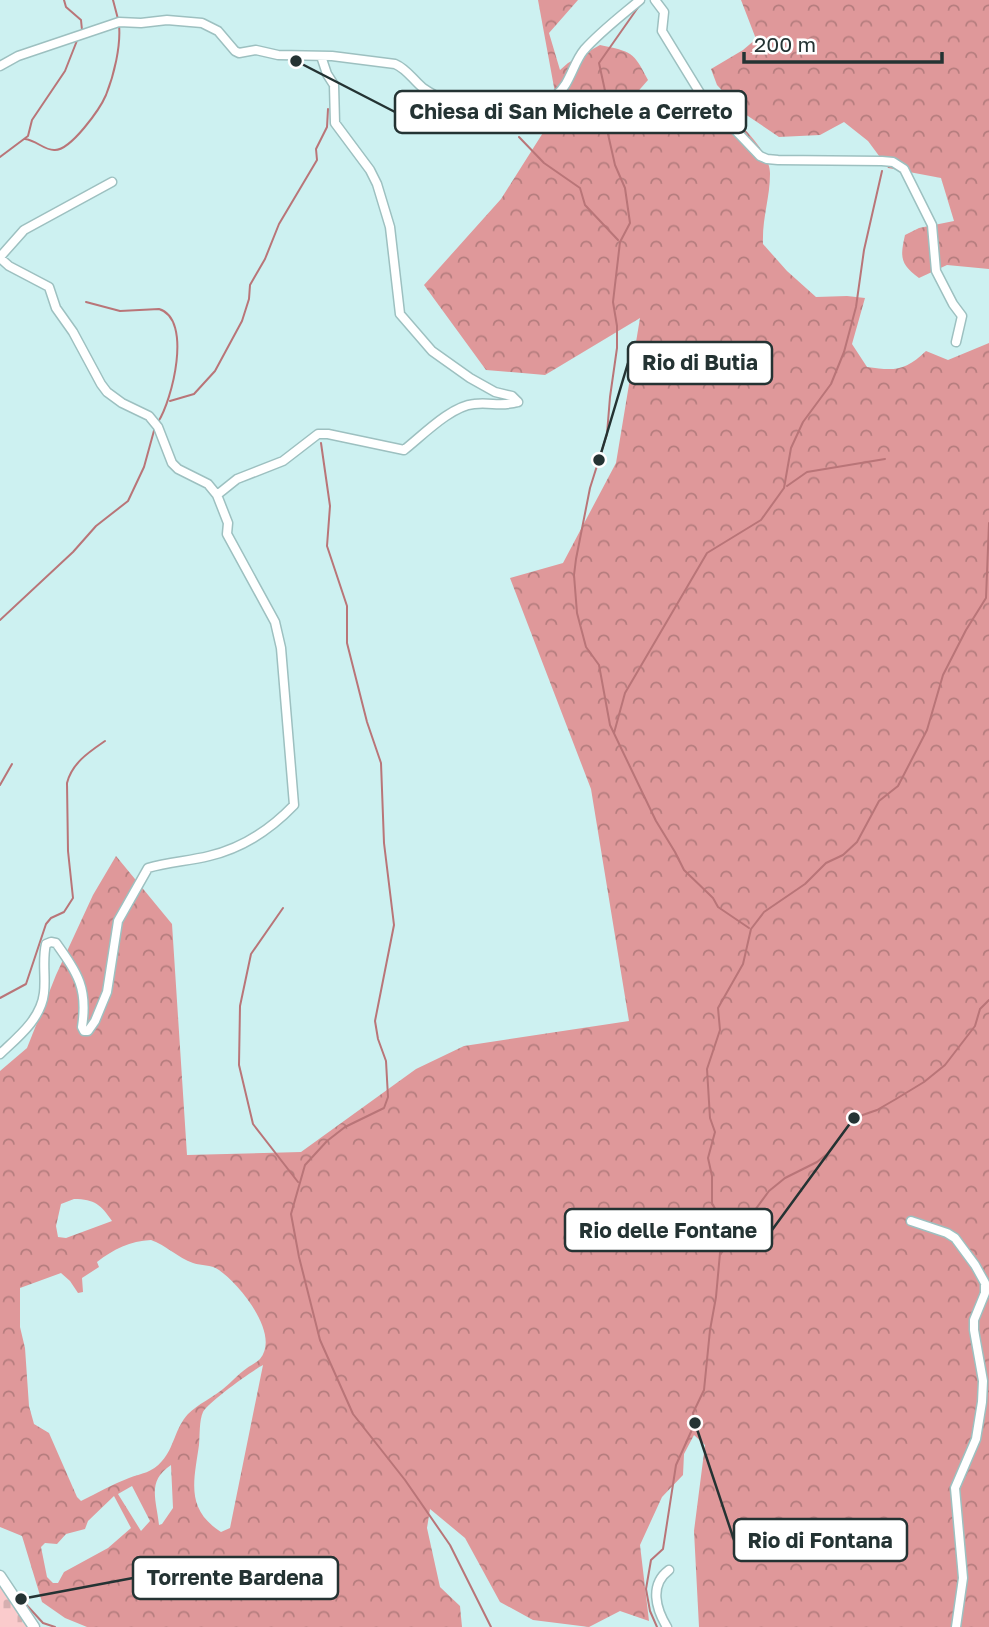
<svg xmlns="http://www.w3.org/2000/svg" width="989" height="1627" font-family="'Golos Text',sans-serif">
<style>
.forest{fill:url(#forest-crowns);fill-rule:evenodd}
.cemetery{fill:url(#cemetery-stones)}
.lines{fill:none;stroke-linecap:round;stroke-linejoin:round}
.stream{stroke:#b97578;stroke-width:2}
.minor-casing{stroke:#9dc0c0;stroke-width:11}
.tertiary-casing{stroke:#9dc0c0;stroke-width:13}
.minor{stroke:#fff;stroke-width:8}
.tertiary{stroke:#fff;stroke-width:10}
.leader{fill:none;stroke:#243333;stroke-width:2.5}
.callout-dot{fill:#243333;stroke:#fff;stroke-width:2.5}
.callout{fill:#fff;stroke:#243333;stroke-width:2.5}
.callout-label{font-size:21px;text-anchor:middle;font-weight:bold;fill:#243333}
</style>
<defs>
<pattern id="forest-crowns" width="20" height="18" patternUnits="userSpaceOnUse" patternTransform="scale(1.75)"><rect width="20" height="18" fill="#df989a"/><path d="M2 6a3 3 0 1 1 6 0M12 15a3 3 0 1 1 6 0" fill="none" stroke="#b57d7e"/></pattern>
<pattern id="cemetery-stones" width="16" height="16" patternUnits="userSpaceOnUse" patternTransform="scale(1.75)"><rect width="16" height="16" fill="#facbcc"/><path d="M2 7V4a2 2 0 0 1 4 0v3zM10 15v-3a2 2 0 0 1 4 0v3z" fill="#d6afb0"/></pattern>
</defs>
<rect width="100%" height="100%" fill="#cdf1f1"/>
<path class="forest" d="M538 0H578L549 33 560 70 568 63 600 45C632 52 633 51 648 80L634 96 649 119 661 129 673 90H704C723 109 771 147 770 174 770 198 762 218 763 244L787 271 816 297 847 296 865 298 852 344 867 367C895 371 905 371 926 351L948 360 989 343V1627H699L694 1531 705 1445 694 1435 684 1454 683 1475 662 1497 640 1545 649 1621 620 1611 589 1627 533 1620 500 1602 465 1538 430 1509 427 1528 440 1587 460 1606 462 1627H87L65 1618 42 1602 22 1536 0 1527V1071L27 1048 56 975 93 895 116 856 172 924 187 1155 301 1152 416 1069 464 1046 629 1021 591 789 510 578 563 563 616 463 640 318 545 375 486 370 424 285 501 199 558 109ZM74 1199C95 1199 101 1205 112 1221L66 1238 58 1237 56 1226 61 1204ZM151 1240C166 1245 178 1258 193 1263 202 1266 210 1264 219 1270 239 1284 281 1334 260 1359 256 1363 251 1365 247 1368 238 1374 231 1383 223 1389 212 1398 198 1404 188 1414 175 1428 174 1448 162 1461 152 1473 142 1473 129 1478 113 1484 97 1493 81 1501L77 1497 49 1433 34 1424 29 1406 25 1348 20 1327V1288L61 1273 70 1281 78 1293 83 1292 82 1278 99 1267 97 1262C114 1249 130 1241 151 1240ZM263 1365 230 1528 221 1532C185 1509 194 1481 199 1445 200 1435 199 1421 203 1412 207 1403 253 1370 263 1365ZM171 1465 173 1508 162 1524 159 1525C156 1498 147 1481 171 1465ZM132 1486 150 1521 141 1531 118 1494ZM114 1496 131 1528 108 1548 64 1572 58 1583H53L47 1577 41 1547 45 1543 57 1544 66 1534 85 1529 88 1521Z
M741 0H989V269L947 265 919 278C900 264 900 257 905 235L919 228 954 221 941 178 888 168 868 141 844 122 820 135 779 137 742 112 717 85 711 69 743 50 756 39Z"/>
<path class="cemetery" d="M0 1580 24 1619 22 1622 28 1625V1627H0Z"/>
<g class="lines">
<path class="stream" d="M64 0 66 7 81 20 82 30
M113 0 118 19
M639 6 599 63 612 123 608 134 615 165 625 188 630 223 620 242 613 302 617 326V348L610 397 607 434 590 488 576 559 574 575 577 613 586 647 599 665 610 725 656 821 675 852 684 870 713 898 718 907 749 928
M519 137 544 163 580 188 585 205 618 240
M25 139C36 140 45 151 55 150 71 150 100 109 106 95 114 75 121 46 119 25
M0 157 28 136 32 120 65 71 78 38
M86 302 120 311 159 309C193 319 172 401 158 422
M170 401 194 394 215 371 242 321 249 299 250 285 265 259 279 224 317 160 316 149 327 127 328 109
M321 443 330 506 327 546 347 606V643L367 722 381 763 384 843 394 925 375 1021 378 1039 386 1061 388 1097 384 1108 345 1127 327 1141 305 1165 291 1214 299 1257 320 1340 353 1414 405 1480 450 1545 491 1627
M787 486 807 472 885 459
M0 620 73 552 96 526 128 501 144 467 155 427
M614 733 625 693 707 553 761 520 784 488 791 448 803 422 831 384 844 352 856 307 864 250 882 171
M0 785 12 764
M283 908 251 954 240 1006 239 1065 253 1124 298 1182
M0 998 26 984 46 924 51 918 64 912 73 898 68 851 67 783C72 763 89 752 105 741
M721 1253 733 1240 769 1191 785 1178 817 1162 827 1154 854 1118 877 1110 896 1099 924 1082 945 1065 975 1026 980 1009 989 1000
M22 1600 43 1623 55 1627
M657 1627 650 1611 646 1589 651 1560 663 1549 676 1465 695 1423 693 1413 704 1390 710 1330 716 1297 720 1253 719 1214 712 1204V1176L708 1158 715 1132 710 1118 707 1069 720 1030 718 1008 743 964 751 929 764 912 805 884 826 863 843 855 857 842 879 801 898 786 927 730 943 675 966 630 986 598 989 523"/>
<g class="minor-casing">
<path id="minor" d="M655 0 664 12 662 31 700 93 760 156 767 159 778 160 882 161 893 162 904 169 932 225 936 271 953 304 962 316 956 342
M321 56 327 74 334 85 335 123 370 170 377 184 390 227 400 314 432 351 470 378 495 392 512 396 518 402
M0 66 18 56 119 22 141 23 167 20 202 23 218 31 235 51 239 53 256 50 278 55 332 56 395 64C407 69 413 80 423 88 436 97 458 107 472 110 487 113 545 104 556 95 570 85 573 63 584 50 601 31 621 16 640 0
M0 257 24 230 112 182
M0 258 9 266 49 287 56 308 73 332 101 384 107 392 122 403 149 416 158 427 172 463 178 469 208 484 217 495 228 523 227 534 275 622 281 648 294 805C270 830 243 848 209 856 189 861 168 862 148 868L118 921 107 992 95 1021 88 1031H84L82 1027C88 988 78 974 56 943L51 942 46 944C42 960 46 977 44 993 41 1019 18 1037 0 1054
M217 495 237 479 283 461 318 434H328L404 450C423 435 451 406 474 404 491 402 501 407 518 402
M911 1221 947 1233 955 1238 975 1265 985 1283V1293L974 1320V1330L983 1381 982 1402 976 1439 955 1488 963 1578 956 1627
M667 1627C656 1609 649 1585 669 1570"/>
</g>
<g class="tertiary-casing">
<path id="tertiary" d="M0 1576 34 1627"/>
</g>
<use href="#minor" class="minor"/>
<use href="#tertiary" class="tertiary"/>
</g>
<path class="leader" d="M296 61L395 112M599 460L628 363M854 1118L772 1230M695 1423L734 1540M21 1599L133 1578"/>
<g class="callout-dot">
<circle cx="296" cy="61" r="7"/>
<circle cx="599" cy="460" r="7"/>
<circle cx="854" cy="1118" r="7"/>
<circle cx="695" cy="1423" r="7"/>
<circle cx="21" cy="1599" r="7"/>
</g>
<g class="callout">
<rect x="395" y="91" width="351" height="42" rx="7"/>
<rect x="628" y="342" width="144" height="42" rx="7"/>
<rect x="565" y="1209" width="207" height="42" rx="7"/>
<rect x="734" y="1519" width="173" height="42" rx="7"/>
<rect x="133" y="1557" width="205" height="42" rx="7"/>
</g>
<g class="callout-label">
<text x="571" y="119">Chiesa di San Michele a Cerreto</text>
<text x="700" y="370">Rio di Butia</text>
<text x="668" y="1238">Rio delle Fontane</text>
<text x="820" y="1548">Rio di Fontana</text>
<text x="235" y="1585">Torrente Bardena</text>
</g>
<path d="M744 52v10h198v-10" fill="none" stroke="#243333" stroke-width="3.5"/>
<text x="754" y="52" font-size="21" fill="#243333" stroke="#ffffff" stroke-width="5" paint-order="stroke">200 m</text>
</svg>
